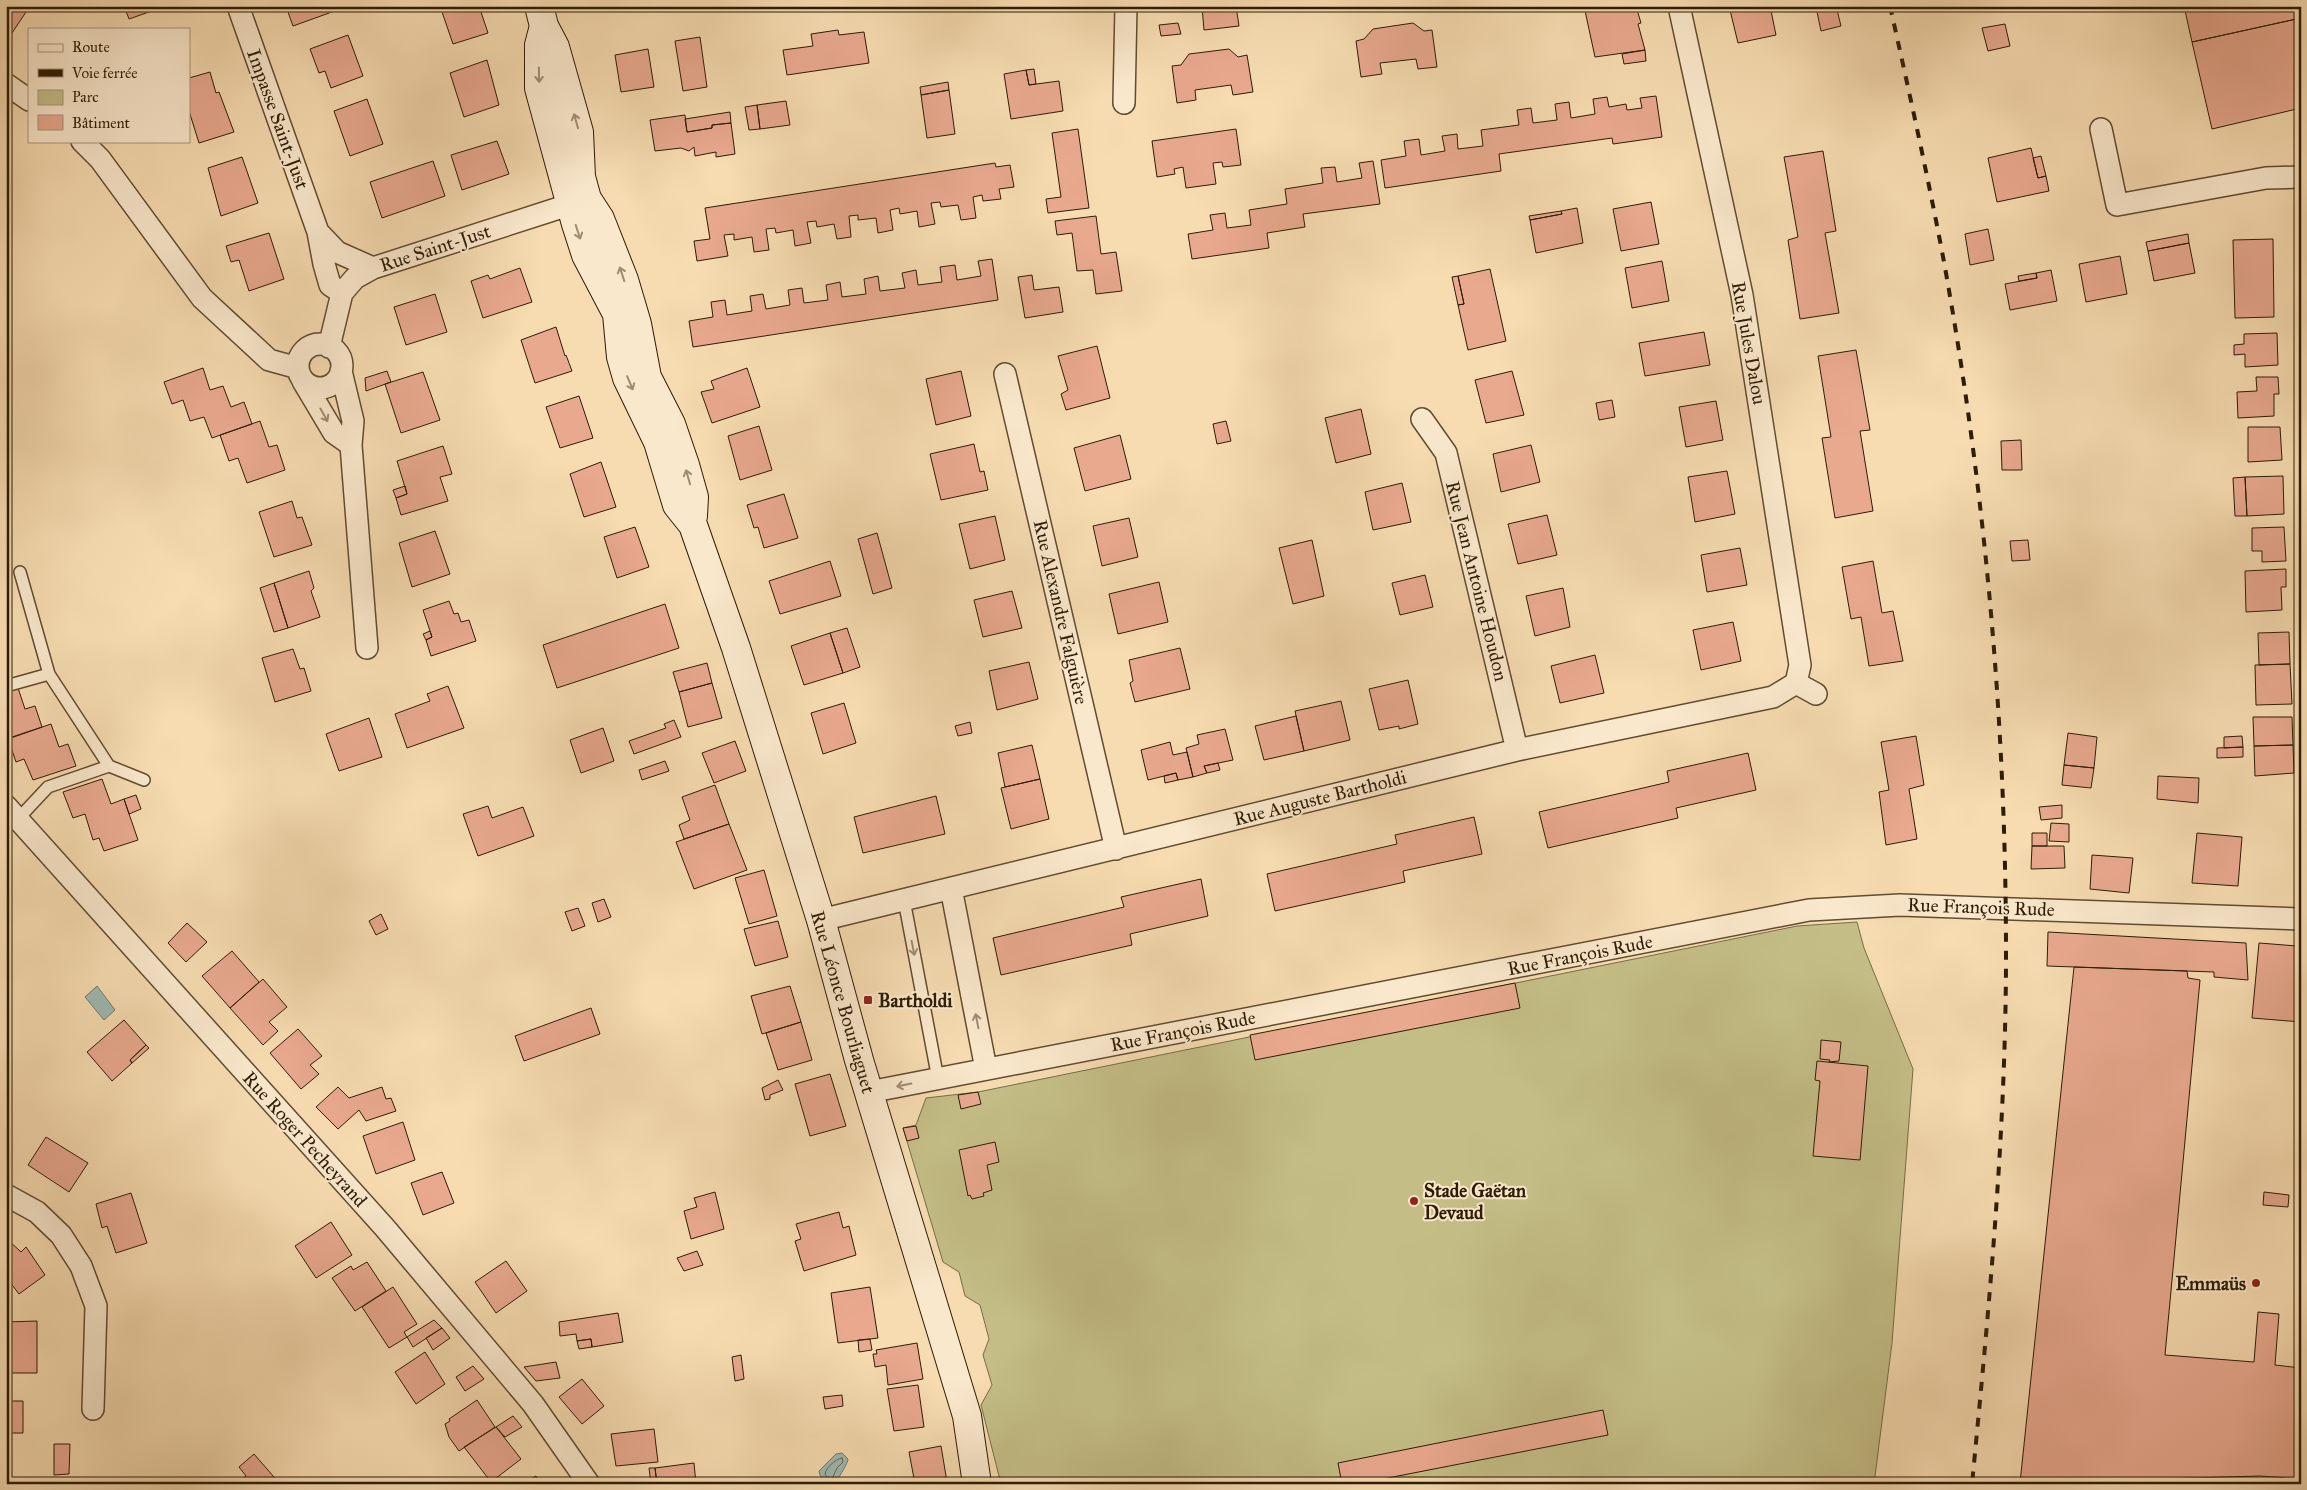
<svg xmlns="http://www.w3.org/2000/svg" width="2307" height="1490" font-family="'IM FELL Great Primer',serif">
<style>
.green{fill:#c4be86;stroke:#786d46}
.water{fill:#9ebab2;stroke:#717b6d}
.lines{fill:none;stroke-linecap:round;stroke-linejoin:round}
.shore{stroke:#666b5c;stroke-width:1}
.building{fill:#e9a98f;stroke:#2d1c05}
.service-casing{stroke:#604c30;stroke-width:14}
.minor-casing{stroke:#604c30;stroke-width:24}
.secondary-casing{stroke:#2d1c05;stroke-width:30}
.service{stroke:#fae8cc;stroke-width:11}
.minor{stroke:#fae8cc;stroke-width:21}
.secondary{stroke:#fae8cc;stroke-width:28}
.rail{stroke:#2d1c05;stroke-width:4;stroke-dasharray:9 9;stroke-linecap:butt}
.oneway{stroke:#9e8c72}
.poi-dot{fill:#8f2418;stroke:#fae8cc;stroke-width:2}
.labels{text-anchor:middle;dominant-baseline:central;stroke-width:4;stroke-linejoin:round;paint-order:stroke}
.street-label{font-size:19px;fill:#2d1c05;stroke:#fae8cc}
.poi-label{font-size:19px;font-weight:bold;fill:#2d1c05;stroke:#fae8cc;text-anchor:start}
</style>
<rect width="100%" height="100%" fill="#f7dcb1"/>
<filter id="stains"><feTurbulence type="fractalNoise" baseFrequency=".004" numOctaves="4"/><feColorMatrix values="0 0 0 0 .2 0 0 0 0 .09 0 0 0 0 .02 0 0 0 .5 -.17"/></filter>
<radialGradient id="worn" r=".72"><stop offset=".6" stop-color="#630" stop-opacity="0"/><stop offset="1" stop-color="#630" stop-opacity=".3"/></radialGradient>
<path class="green" d="M1857 922 1864 948 1913 1069 1892 1343 1874 1484H1001L981 1405 992 1385 983 1355 989 1339 980 1305 965 1296 959 1272 943 1262 903 1128 916 1125 926 1098 978 1092 1797 926Z"/>
<path class="water" d="M97 986 115 1010 104 1020 85 997Z
M842 1453 848 1459C848 1463 839 1477 836 1482H824L820 1475 819 1471 836 1454Z"/>
<g class="lines">
<path class="shore" d="M842 1458 843 1462 837 1468 832 1479H828L825 1474C826 1468 835 1459 842 1458Z"/>
</g>
<path class="building" d="M6 6H30L10 36 6 33Z
M124 6H166L129 19Z
M291 6H343V8L293 26 288 12 292 10Z
M440 6H479L488 33 453 44Z
M1198 6H1236L1239 26 1204 30 1202 7Z
M1584 6H1636L1641 23 1638 24 1645 50 1595 57Z
M1729 6H1770L1776 35 1738 43Z
M1836 6 1841 26 1821 31 1816 7Z
M2184 6H2301V18L2192 42Z
M2301 18V108L2212 129 2192 42Z
M1178 23 1181 34 1161 36 1159 25Z
M1413 23 1424 31 1432 30 1437 67 1418 69 1416 59 1380 63 1382 74 1361 77 1356 41 1364 39 1373 29Z
M2005 24 2010 46 1988 51 1982 28Z
M838 30 839 35 864 32 869 63 787 75 783 50 813 46 811 34Z
M348 35 363 76 331 88 325 71 319 73 310 49Z
M700 37 707 87 683 91 675 41Z
M648 49 654 87 621 92 615 55Z
M1229 49 1238 57 1247 55 1253 92 1233 95 1231 85 1195 90 1196 100 1177 103 1172 66 1181 65 1189 54Z
M1645 50 1646 61 1624 64 1622 54Z
M487 60 499 105 464 117 450 73Z
M1034 69 1036 84 1029 85 1026 70Z
M1026 70 1029 85 1059 81 1063 111 1011 119 1004 74Z
M210 72 216 93 219 92 234 132 199 143 189 111V78Z
M948 82 949 90 921 95 920 87Z
M949 90 955 134 927 138 921 95Z
M1656 96 1662 137 1613 144 1612 138 1499 154 1501 171 1385 188 1381 160 1406 156 1404 141 1419 139 1421 155 1445 151 1442 136 1457 134 1458 149 1483 146 1481 130 1519 125 1517 110 1531 108 1533 123 1557 120 1555 104 1569 102 1571 118 1595 114 1593 99 1607 97 1609 107 1626 104 1627 110 1642 108 1640 98Z
M367 99 383 144 350 156 334 111Z
M786 101 790 125 760 129 757 105Z
M757 105 760 129 749 130 745 107Z
M730 112 731 123 712 125V128L687 132 685 119Z
M685 115 687 132 712 128V125L731 123 735 154 716 157V152L695 156 694 147 689 151 681 148 655 151 650 120Z
M1078 129 1089 208 1048 213 1046 199 1061 197 1052 133Z
M1236 129 1241 165 1223 167 1222 162 1213 163 1216 184 1186 188 1183 167 1174 169 1175 174 1157 177 1152 141Z
M497 141 509 174 462 190 451 155Z
M2031 148 2038 178 2046 176 2049 191 1997 202 1988 158Z
M1823 151 1836 231 1825 233 1839 313 1800 319 1788 240 1798 237 1784 157Z
M2041 156 2046 176 2038 178 2033 158Z
M242 157 258 203 221 216 208 168Z
M433 161 445 196 382 218 370 182Z
M1373 161 1380 204 1303 214 1305 227 1267 233 1269 248 1192 259 1188 234 1213 230 1210 215 1225 213 1227 228 1251 225 1249 210 1287 204 1285 189 1323 183 1321 168 1335 167 1337 182 1362 178 1359 163Z
M995 163 996 167 1010 165 1014 187 999 189 1001 199 983 201 982 195 973 197 976 218 961 220 958 205 941 207 940 202 931 203 935 224 919 227 917 211 900 214 899 208 890 210 893 230 878 233 876 218 858 220V215L849 216 851 237 837 239 834 224 817 227 816 221 807 222 811 243 795 246 793 230 776 233 775 228 766 229 769 250 754 252 752 237 734 240V234L724 235 728 256 697 261 694 241 710 239 705 208Z
M1651 202 1659 244 1621 251 1613 209Z
M1577 208 1583 243 1536 253 1530 220 1562 214 1561 211Z
M1561 211 1562 214 1530 220 1529 216Z
M1096 216 1101 254 1116 252 1122 291 1096 294 1093 270 1077 271 1072 233 1057 235 1055 221Z
M1988 229 1994 260 1970 265 1965 234Z
M269 233 284 279 249 291 239 260 231 262 226 246Z
M2188 234 2189 243 2148 251 2146 242Z
M2273 239 2274 317 2235 318 2233 240Z
M2189 243 2195 273 2154 281 2148 251Z
M2120 256 2127 294 2086 302 2079 264Z
M992 259 998 300 693 347 689 321 713 317 711 302 725 300 727 315 752 311 750 296 763 294 766 309 790 305 788 290 802 288 804 303 828 300 826 285 840 282 842 297 866 294 864 279 878 276 880 291 905 288 902 273 916 270 918 285 942 282 940 267 955 265 957 280 981 276 978 261Z
M1662 261 1669 301 1632 308 1625 268Z
M520 268 532 302 483 318 471 281 488 275 490 279Z
M1490 269 1506 341 1468 350 1458 305 1464 304 1458 276Z
M2051 270 2057 301 2010 310 2005 284 2037 278 2036 273Z
M2036 273 2037 278 2019 281 2018 276Z
M1032 275 1034 290 1059 287 1063 312 1025 318 1018 277Z
M1458 276 1464 304 1458 305 1452 277Z
M435 294 447 332 406 345 394 307Z
M556 327 565 356 566 355 572 371 535 383 521 340Z
M1704 332 1710 365 1645 376 1639 343Z
M2277 333 2278 365 2245 367V354L2234 355V345L2244 344V334Z
M1097 346 1110 398 1066 410 1061 394 1068 390 1058 356Z
M1856 350 1870 430 1860 431 1873 511 1835 518 1822 438 1831 437 1818 356Z
M203 368 210 390 223 386 231 407 244 402 252 424 212 438 204 417 190 421 183 400 172 404 164 382Z
M747 368 760 407 712 423 701 392 714 389 711 381Z
M387 371 391 382 366 391 365 378Z
M961 371 971 416 936 425 926 379Z
M1512 371 1524 415 1486 423 1475 380Z
M423 372 440 420 401 433 385 384Z
M2256 377H2278L2279 394H2274V416L2238 418 2237 392 2257 391Z
M579 396 593 438 560 448 546 407Z
M1612 400 1615 417 1599 420 1596 403Z
M1716 401 1723 440 1686 447 1679 407Z
M1361 409 1371 454 1336 463 1325 418Z
M260 421 269 447 277 445 285 470 247 483 238 458 229 461 220 435Z
M1226 421 1231 441 1217 444 1213 424Z
M759 426 772 470 740 480 728 436Z
M2248 427H2280L2282 460 2248 462Z
M1120 435 1131 479 1085 491 1074 448Z
M2021 440 2022 470H2002L2001 441Z
M974 444 980 472 984 471 988 490 941 500 930 454Z
M1531 445 1540 482 1501 492 1493 454Z
M443 446 452 474 440 477 448 501 401 515 396 498 407 494 397 461Z
M601 462 616 507 584 517 570 474Z
M1727 471 1735 514 1695 522 1688 477Z
M2283 476 2284 514 2247 516 2245 477Z
M2245 477 2247 516H2235L2233 478Z
M1402 483 1411 522 1373 530 1365 492Z
M405 486 407 494 396 498 393 490Z
M784 494 798 538 764 548 758 527 754 528 747 505Z
M292 501 297 518 302 517 312 545 274 557 259 512Z
M1547 515 1557 555 1518 564 1508 524Z
M995 516 1005 560 970 569 959 524Z
M1129 518 1138 557 1102 566 1093 526Z
M635 527 649 567 617 578 604 537Z
M2284 527 2286 561 2262 562V551H2252V528Z
M435 531 450 574 412 587 399 543Z
M877 533 892 588 873 594 858 539Z
M1312 540 1324 596 1293 604 1279 548Z
M2028 540 2030 560 2012 561 2010 541Z
M1740 548 1747 585 1707 592 1701 555Z
M830 561 841 596 780 614 769 581Z
M1873 561 1882 613 1893 611 1903 661 1869 666 1861 617 1851 619 1842 567Z
M2286 569V587H2281L2282 610 2246 612 2245 571Z
M309 571 314 588 311 591 320 617 288 628 274 583Z
M1425 575 1433 607 1400 615 1392 583Z
M1159 582 1168 622 1118 634 1109 594Z
M274 583 288 628 274 632 260 588Z
M1563 588 1570 627 1535 636 1526 596Z
M1012 591 1022 628 983 637 974 600Z
M449 601 454 614 458 613 461 622 469 620 476 641 431 656 426 640 432 637 423 610Z
M665 604 679 648 557 688 543 645Z
M1733 622 1741 661 1701 670 1693 630Z
M847 628 860 667 843 673 830 633Z
M430 631 432 637 426 640 423 634Z
M2289 632 2290 664 2259 665 2258 633Z
M830 633 843 673 804 685 791 646Z
M1180 648 1190 689 1135 702 1130 683 1133 681 1129 660Z
M293 649 300 669 304 668 311 691 275 702 262 658Z
M1595 655 1604 693 1560 703 1551 666Z
M1029 662 1038 699 997 710 989 671Z
M707 663 712 683 679 692 673 672Z
M2290 664 2292 704 2256 705 2255 665Z
M1408 680 1418 724 1399 729V726L1379 730 1369 689Z
M712 683 722 718 688 727 679 692Z
M448 686 464 728 407 748 395 714 430 701 427 694Z
M18 688 25 709 35 706 42 727 6 739V693Z
M1341 701 1350 740 1304 751 1295 711Z
M844 703 856 743 823 754 811 713Z
M1296 716 1304 751 1264 760 1255 726Z
M2253 717H2292L2293 745 2254 746Z
M369 718 382 757 339 771 326 734Z
M674 720 681 737 634 754 629 741 666 728 664 724Z
M970 722 972 733 958 736 955 726Z
M51 724 59 747 68 744 76 766 33 780 24 759 16 762 8 739Z
M603 728 614 761 581 773 570 740Z
M1225 729 1233 760 1204 766 1207 773 1193 777 1186 748 1199 744 1197 735Z
M2068 733 2097 737 2094 768 2064 765Z
M1916 736 1924 785 1909 789 1917 839 1886 845 1879 792 1889 790 1881 742Z
M2242 736 2243 747 2224 748V737Z
M735 741 746 771 714 783 702 753Z
M1170 742 1173 755 1187 752 1193 777 1178 780 1176 773 1148 780 1141 750Z
M1032 745 1040 779 1005 787 998 753Z
M2293 745 2294 773 2255 776 2254 746Z
M2243 747V757L2217 758V748Z
M1748 753 1756 790 1676 808 1678 818 1548 848 1539 812 1669 782 1667 771Z
M665 761 669 771 642 780 639 770Z
M1218 763 1220 770 1207 773 1204 766Z
M2064 765 2094 768 2091 788 2062 785Z
M1176 773 1178 780 1165 783 1164 776Z
M2158 776 2199 778 2198 803 2157 799Z
M102 779 111 804 124 799 138 840 104 851 99 838 93 840 85 814 73 818 63 792Z
M1040 779 1049 819 1011 829 1001 788Z
M715 785 729 824 684 839 679 825 690 820 682 797Z
M136 795 141 809 129 814 124 799Z
M936 796 945 834 863 853 854 817Z
M2062 805V818L2041 820 2039 807Z
M488 806 492 818 523 807 534 836 478 856 463 814Z
M1474 817 1482 854 1403 871 1405 882 1275 911 1267 874 1397 844 1395 835Z
M2051 823 2069 824V842L2049 841Z
M729 824 747 870 694 889 676 842Z
M2032 833H2047V846H2032Z
M2197 833 2242 837 2238 886 2192 883Z
M2032 846H2064L2065 868 2031 869Z
M2092 855 2133 858 2129 893 2090 889Z
M764 870 777 916 749 924 735 878Z
M1201 879 1208 916 1130 934 1132 945 1001 975 993 938 1124 907 1121 897Z
M604 899 611 917 598 922 592 903Z
M578 908 585 926 572 931 565 912Z
M381 914 388 929 376 935 369 921Z
M778 921 788 957 755 966 744 929Z
M187 923 207 942 186 962 168 943Z
M2048 932 2246 943 2248 980 2214 977V972L2047 966Z
M2259 943 2297 946 2301 950V1022L2252 1018Z
M232 951 259 982 230 1008 202 976Z
M2074 967 2187 971 2188 978 2200 980 2165 1355 2254 1362 2258 1312 2279 1314 2275 1365 2301 1368V1479L2260 1476 2020 1483Z
M263 979 287 1007 269 1022 278 1031 263 1045 230 1008Z
M1515 983 1520 1008 1255 1060 1250 1035Z
M790 986 801 1022 762 1034 751 996Z
M591 1008 600 1034 524 1061 515 1036Z
M124 1020 146 1045 130 1060 132 1063 112 1081 87 1052Z
M801 1022 812 1060 778 1070 766 1033Z
M298 1029 322 1056 310 1065 319 1074 301 1089 270 1053Z
M1821 1040 1841 1042 1839 1061 1829 1062 1830 1060 1820 1059Z
M146 1045 149 1048 132 1063 130 1060Z
M1817 1061 1868 1066 1860 1160 1813 1156 1820 1081 1815 1080Z
M830 1074 846 1126 810 1136 795 1084Z
M778 1080 783 1090 770 1095V1099L765 1100 762 1088Z
M338 1087 349 1098 382 1087 386 1099 391 1098 396 1111 366 1121 359 1110 338 1129 316 1107Z
M978 1092 981 1104 961 1109 958 1095Z
M403 1122 415 1160 376 1174 363 1136Z
M916 1126 919 1138 907 1141 903 1128Z
M46 1137 88 1163 69 1192 28 1165Z
M995 1142 999 1162 987 1165 992 1190 983 1193 984 1196 972 1199 970 1195 968 1196 959 1150Z
M442 1172 454 1203 423 1215 411 1183Z
M715 1192 724 1229 691 1239 684 1211 697 1207 694 1198Z
M2264 1192 2289 1195 2288 1207 2263 1205Z
M131 1193 147 1243 116 1253 107 1226 102 1228 96 1204Z
M839 1212 843 1228 849 1226 856 1255 804 1271 795 1241 801 1239 796 1224Z
M331 1222 352 1255 316 1278 295 1246Z
M6 1234 9 1235 7 1239 21 1252 26 1247 45 1275 19 1294 6 1277Z
M697 1251 703 1265 684 1271 677 1258Z
M506 1261 527 1291 496 1313 475 1282Z
M367 1262 386 1291 355 1311 332 1278 351 1266 353 1270Z
M393 1287 417 1324 404 1332 407 1337 389 1348 362 1307Z
M870 1287 878 1338 838 1343 831 1293Z
M618 1313 623 1342 592 1347 591 1339 577 1341 576 1334 560 1336 559 1322Z
M434 1320 442 1328 413 1347 407 1337Z
M37 1321V1373H6V1322Z
M442 1328 450 1338 433 1350 426 1338Z
M591 1339 592 1347 579 1349 577 1341Z
M870 1339 872 1350 859 1352 858 1340Z
M917 1343 923 1379 888 1385 886 1365 875 1367 873 1354H877L876 1350Z
M425 1352 445 1384 416 1404 395 1372Z
M741 1355 744 1379 735 1381 732 1357Z
M556 1362 560 1378 536 1381 524 1367Z
M473 1366 484 1379 465 1391 456 1377Z
M582 1379 604 1406 582 1424 559 1397Z
M918 1385 924 1427 894 1431 887 1389Z
M842 1395 843 1406 825 1409 823 1397Z
M477 1400 495 1427 459 1451 449 1437 445 1424 450 1421 449 1419Z
M6 1401H23V1433H6Z
M1603 1410 1608 1435 1357 1484H1342L1338 1463Z
M513 1416 522 1427 505 1437 496 1427Z
M496 1427 521 1459 491 1482 464 1447Z
M654 1429 658 1462 616 1466 611 1434Z
M54 1444H70L69 1474 54 1475Z
M941 1446 947 1482 915 1484 909 1452Z
M254 1454 280 1484H239L246 1476 239 1467Z
M694 1463 696 1484H657L655 1468Z
M649 1468H655L657 1484H651Z
M536 1476 541 1484H523Z"/>
<g class="lines">
<g class="service-casing">
<path id="service" d="M20 572 49 674 109 766 144 780
M6 686 49 674
M18 819 48 787 109 766
M904 900 938 1079"/>
</g>
<g class="minor-casing">
<path id="minor" d="M238 6 318 232 324 264 330 285 342 293
M1679 6 1742 295 1800 665 1796 683
M6 84 29 100
M1124 103 1126 6
M2101 129 2117 205 2266 178 2301 177
M82 141 100 159 202 298 269 360 298 368
M318 232 337 252 373 268
M298 366a22 22 0 1 1 44 0a22 22 0 1 1-44 0Z
M329 347 342 293 355 278 373 268 584 200
M341 371 353 421 351 445 367 648
M1005 374 1116 849
M303 381 334 433 351 445
M1422 419 1446 453 1517 750
M6 806 385 1228 533 1404 589 1484
M951 888 986 1069
M821 920 1517 750 1773 697 1796 683 1816 694
M869 1092 1809 910 1900 905 2301 919
M6 1195 37 1212 61 1235 81 1266 96 1306 93 1409"/>
</g>
<g class="secondary-casing">
<path id="secondary" d="M539 6 544 26 555 47 579 132 581 177 587 199 600 219 624 280 637 324 647 377 671 424 685 465 694 497 693 516
M544 26 539 45V88L576 224 586 255 617 314 621 357 627 378 658 442 677 505 693 525 736 648 821 920 859 1060 967 1416 977 1484"/>
</g>
<use href="#service" class="service"/>
<use href="#minor" class="minor"/>
<use href="#secondary" class="secondary"/>
<path class="rail" d="M1890 6C1909 91 1928 177 1944 262 1985 489 2006 723 2006 954 2006 1131 1989 1308 1972 1484"/>
</g>
<defs><path id="oneway-shaft" d="M-6 0H5M1.5-3L5.5 0L1.5 3" fill="none" stroke-width="1.6" stroke-linecap="round" stroke-linejoin="round" transform="scale(1.25)"/></defs>
<g class="oneway">
<use href="#oneway-shaft" transform="translate(539 75) rotate(89)"/>
<use href="#oneway-shaft" transform="translate(576 121) rotate(-106)"/>
<use href="#oneway-shaft" transform="translate(578 232) rotate(72)"/>
<use href="#oneway-shaft" transform="translate(622 274) rotate(-108)"/>
<use href="#oneway-shaft" transform="translate(630 383) rotate(67)"/>
<use href="#oneway-shaft" transform="translate(324 415) rotate(61)"/>
<use href="#oneway-shaft" transform="translate(688 477) rotate(-106)"/>
<use href="#oneway-shaft" transform="translate(913 948) rotate(79)"/>
<use href="#oneway-shaft" transform="translate(977 1021) rotate(-101)"/>
<use href="#oneway-shaft" transform="translate(904 1085) rotate(169)"/>
</g>
<g class="poi-dot">
<rect x="863" y="995" width="10" height="10" rx="2.5"/>
<circle cx="1414" cy="1201" r="5"/>
<circle cx="2256" cy="1283" r="5"/>
</g>
<g class="labels">
<g class="street-label">
<text transform="translate(278 119) rotate(70)">Impasse Saint-Just</text>
<text transform="translate(435 248) rotate(-18)">Rue Saint-Just</text>
<text transform="translate(1749 343) rotate(80)">Rue Jules Dalou</text>
<text transform="translate(1477 581) rotate(76)">Rue Jean Antoine Houdon</text>
<text transform="translate(1061 612) rotate(77)">Rue Alexandre Falguière</text>
<text transform="translate(1320 798) rotate(-14)">Rue Auguste Bartholdi</text>
<text transform="translate(1981 907) rotate(2)">Rue François Rude</text>
<text transform="translate(1580 955) rotate(-11)">Rue François Rude</text>
<text transform="translate(843 1002) rotate(74)">Rue Léonce Bourliaguet</text>
<text transform="translate(1183 1031) rotate(-11)">Rue François Rude</text>
<text transform="translate(305 1139) rotate(48)">Rue Roger Pecheyrand</text>
</g>
<g class="poi-label">
<text x="878" y="1000">Bartholdi</text>
<text x="1424" y="1190">Stade Gaëtan<tspan x="1424" dy="22">Devaud</tspan></text>
<text x="2246" y="1283" text-anchor="end">Emmaüs</text>
</g>
</g>
<rect width="2307" height="1490" fill="none" stroke="#f7dcb1" stroke-width="25"/>
<rect x="8" y="8" width="2292" height="1475" fill="none" stroke="#2d1c05" stroke-width="2.5"/>
<rect x="12" y="12" width="2282" height="1465" fill="none" stroke="#2d1c05"/>
<rect x="28" y="28" width="162" height="115" fill="#fae8cc" stroke="#a8967c"/>
<rect x="38" y="44" width="25" height="8" fill="#fae8cc" stroke="#a8967c"/>
<text x="72" y="52" font-size="15" fill="#2d1c05">Route</text>
<rect x="38" y="69" width="25" height="8" fill="#2d1c05" stroke="#a8967c"/>
<text x="72" y="78" font-size="15" fill="#2d1c05">Voie ferrée</text>
<rect x="38" y="90" width="25" height="15" fill="#c4be86" stroke="#a8967c"/>
<text x="72" y="102" font-size="15" fill="#2d1c05">Parc</text>
<rect x="38" y="115" width="25" height="15" fill="#e9a98f" stroke="#a8967c"/>
<text x="72" y="128" font-size="15" fill="#2d1c05">Bâtiment</text>
<rect width="100%" height="100%" filter="url(#stains)"/>
<rect width="100%" height="100%" fill="url(#worn)"/>
</svg>
